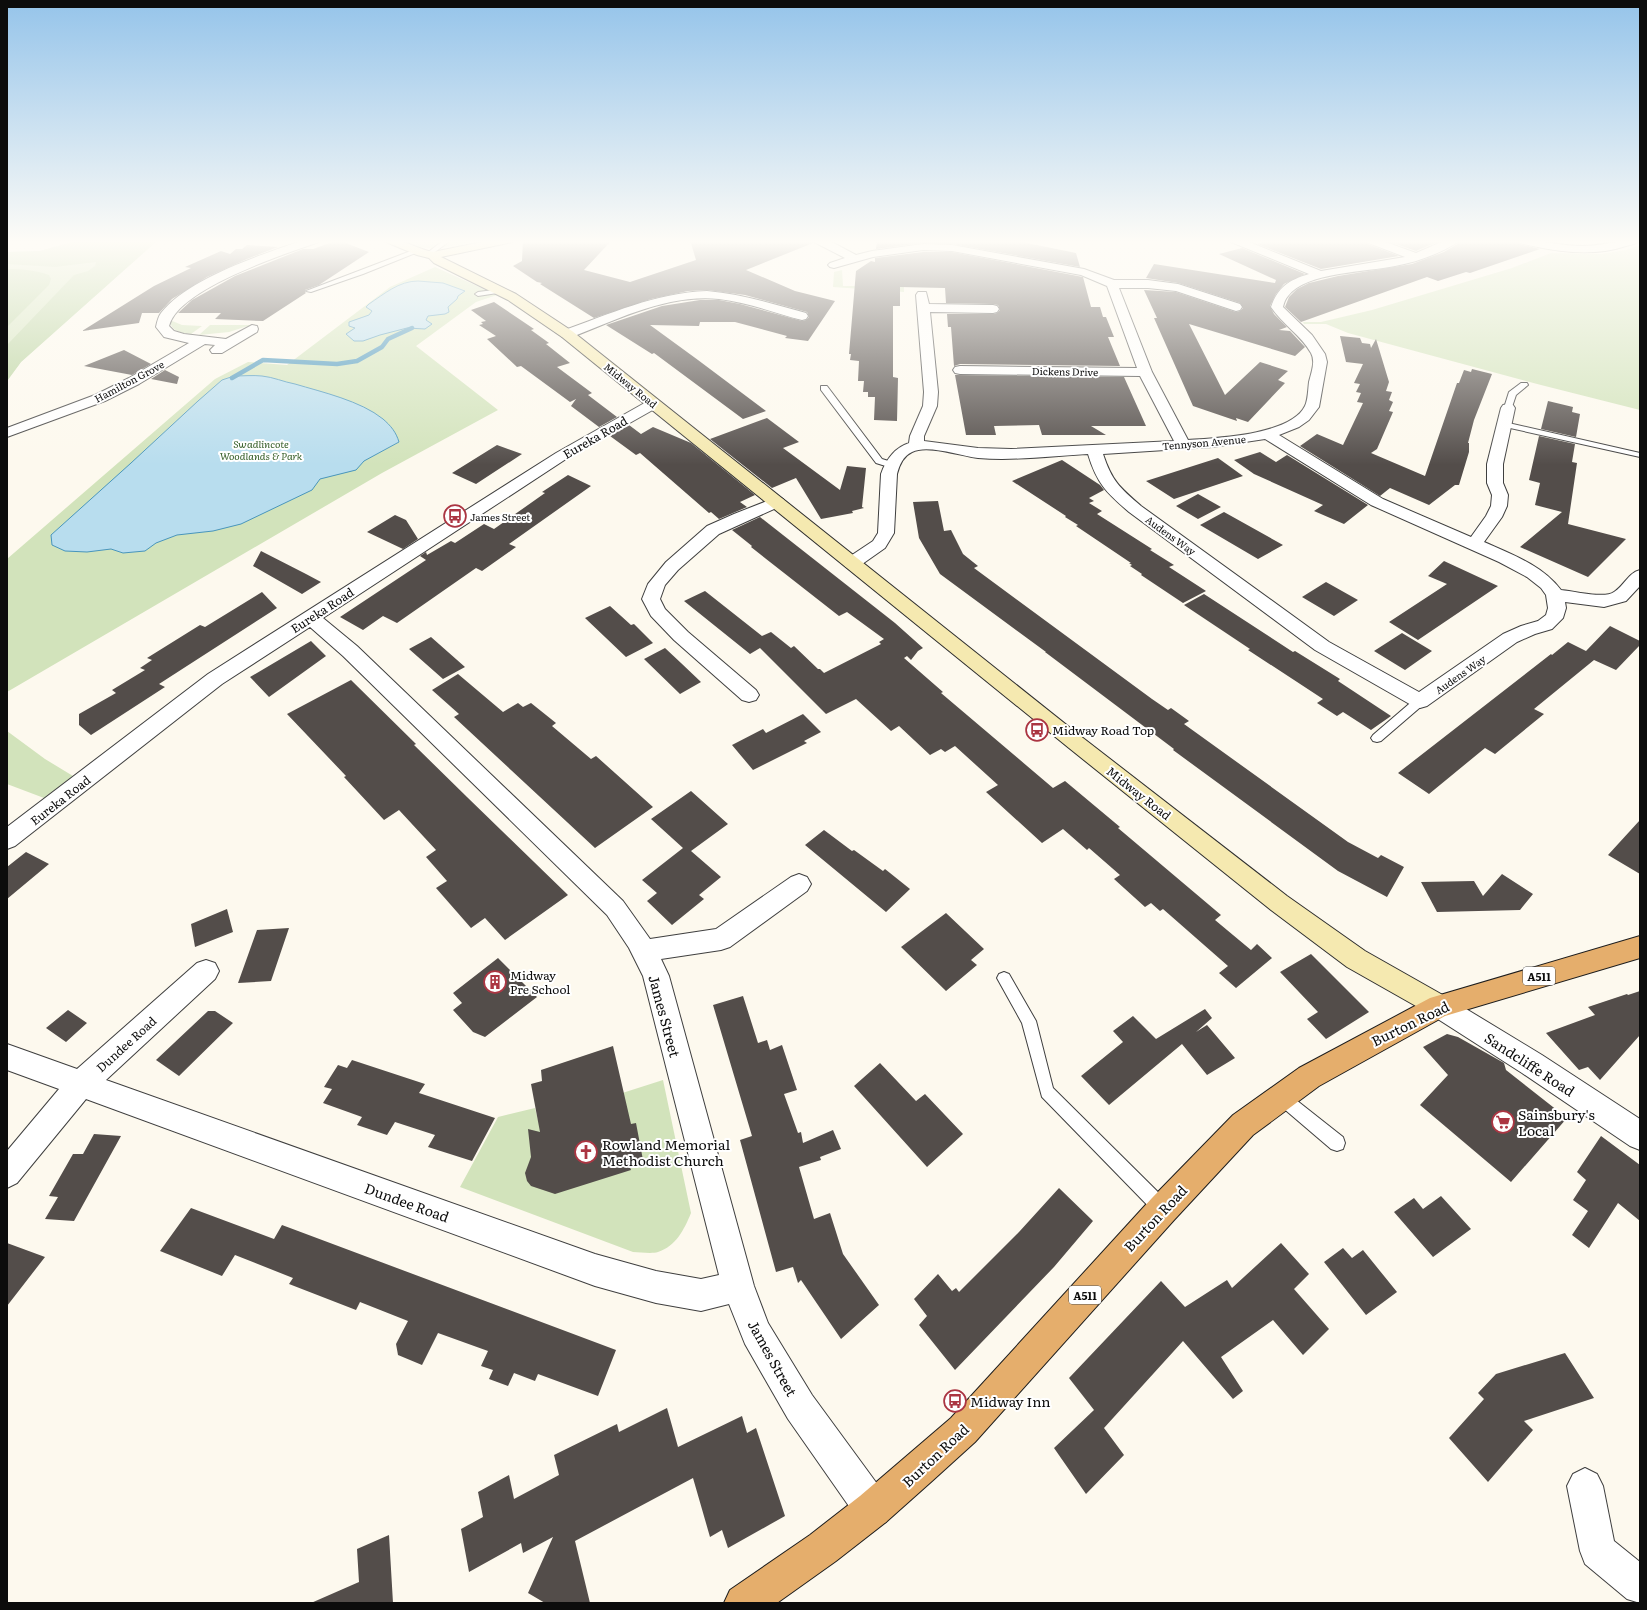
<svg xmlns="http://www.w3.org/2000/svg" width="1647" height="1610" font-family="Literata,serif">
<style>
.green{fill:#d2e3bb}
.forest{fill:#b8d29d}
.water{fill:#b8ddee;stroke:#4895bc}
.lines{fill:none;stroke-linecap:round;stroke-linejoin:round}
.stream{stroke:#4895bc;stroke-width:4.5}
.building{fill:#534d4a}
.service-casing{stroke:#3f3f3f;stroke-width:2}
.minor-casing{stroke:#3f3f3f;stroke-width:2}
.tertiary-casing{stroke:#3f3f3f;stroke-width:2}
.secondary-casing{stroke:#2e2e2e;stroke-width:2}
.trunk-casing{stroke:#1d1d1d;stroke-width:2}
.service{fill:#fff;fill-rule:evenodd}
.minor{fill:#fff;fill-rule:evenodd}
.tertiary{fill:#fff;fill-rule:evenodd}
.secondary{fill:#f5e9b0;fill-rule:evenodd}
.trunk{fill:#e5ae6c;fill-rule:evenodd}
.labels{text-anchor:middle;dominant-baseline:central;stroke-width:4;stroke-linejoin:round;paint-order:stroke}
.far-street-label{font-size:10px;fill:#0c0c0c;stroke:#fff}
.far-park-label{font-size:10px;font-style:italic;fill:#335c25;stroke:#fff}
.far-poi-label{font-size:10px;fill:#0c0c0c;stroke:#fff;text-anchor:start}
.shield{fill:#fff;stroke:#555;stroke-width:1}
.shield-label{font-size:11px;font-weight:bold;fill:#0c0c0c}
.street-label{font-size:12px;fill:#0c0c0c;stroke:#fff}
.poi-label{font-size:12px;fill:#0c0c0c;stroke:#fff;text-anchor:start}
.near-street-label{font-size:14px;fill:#0c0c0c;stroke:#fff}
.near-poi-label{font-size:14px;fill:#0c0c0c;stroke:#fff;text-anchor:start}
</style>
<rect width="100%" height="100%" fill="#fdf9ee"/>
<path class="green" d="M79 240H158L21 362 7 381V252L40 251Z
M403 240H483L435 249 419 247Z
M1640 245V410L1541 385 1348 333 1326 324H1304L1303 322H1321L1372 310 1512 268 1551 253 1601 254 1626 250Z
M435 267 497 295 476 302 416 346 498 410 382 473 7 692V559L215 379 248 362 287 365 390 287Z
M842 270 843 286H904V292L833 287 834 272Z
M170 320 182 325 202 326 191 334C182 333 170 331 170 320Z
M210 325H251L229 332 199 335Z
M7 731 45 759 73 776 44 798 7 784Z
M663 1080 691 1213C684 1230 676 1246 658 1252 651 1254 640 1252 633 1252L460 1187 498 1117 535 1108 538 1120Z"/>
<path class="forest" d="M79 240H158L21 362 7 381V345L74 275 88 271 95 266 96 262 55 267 7 264V252L40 251Z
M7 269C22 269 35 270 49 275L51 279 49 285 7 327Z"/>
<path class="water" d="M418 281 443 283 465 291 458 296 457 299 448 307 449 312 445 314 428 316 426 320 432 324 425 329 407 328 380 335 363 341H354L346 334 355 328 349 326V322L369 315 372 311 366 307 369 304C384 294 399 281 418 281Z
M234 376C243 376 253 375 262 376 273 377 284 382 295 384 322 392 361 401 383 419 391 426 396 432 399 442L364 461 356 470 320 479 312 490 241 524 213 531 177 535 156 543 145 551 123 553 111 549 87 552 65 551 52 545 51 535 131 463 198 401 222 380Z"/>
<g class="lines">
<path class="stream" d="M232 378 263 360 337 364 357 361 382 347 388 339 412 328"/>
</g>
<path class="building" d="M338 240 369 252 319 285 305 290V292L306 293 263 321 215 319 221 313H178L192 300 235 276 303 249H313Z
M523 240H612L584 270 630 282 696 260 690 240H812L813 243 746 270 795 291 835 301 808 341 785 338 787 336 735 322H700L699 326 650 325 698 360 766 411 743 419 654 353 652 354 606 325 662 306 700 300H719L740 304 802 321 806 320 809 317 807 312 745 295 707 290 688 291 651 299 594 318 540 284 542 283 537 282 513 266 522 261Z
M877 240H1012L1076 253 1080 267 952 244 923 243 876 249Z
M1271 240H1364L1365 243 1399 256 1321 269 1257 244Z
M1384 240H1442L1416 251Z
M1460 240H1513L1516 243 1540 249 1470 273 1466 272 1438 281 1427 277 1301 322 1285 307 1289 297 1297 289 1309 283 1338 276 1412 264 1444 252 1459 243Z
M247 245 278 247 247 259 207 277 172 299 159 313H142L139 323 82 331 154 286 191 268 185 267 221 251 230 254 236 249H242Z
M1242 248 1305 274 1284 284 1276 294 1270 306 1274 314 1287 327 1279 330 1290 331 1305 347 1295 356 1189 324 1225 395 1260 362 1288 371 1278 380 1285 383 1248 422 1236 418 1237 421 1193 406 1154 318H1157L1144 290 1176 292 1236 312 1240 311 1243 308 1240 303 1178 283 1146 278 1154 264 1275 283 1276 280 1219 254Z
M923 252H952L1083 277 1091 307H1100L1103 317H1106L1114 337H1108L1120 366 960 364 954 366 951 327H948L947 314H993L997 313 1000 310 998 305 993 304 946 303 945 288 900 287V306H893V377L898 378 897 421 874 420 875 397H868V392H863L864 381H858L859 361 850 360 851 354H849L856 271 871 261 875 262V258Z
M494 302 534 329 531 330 549 343 546 344 570 363 557 367 592 393 588 395 617 417 599 427 571 406 576 399 570 402 521 366 517 367 487 339 496 336 479 325 483 324 481 322 486 321 471 310Z
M1340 336 1360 338 1362 343 1370 344 1371 348 1376 339 1389 382 1386 391 1392 392 1389 400 1393 402 1389 411 1393 412 1377 449 1371 453 1425 476 1457 383H1459L1464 370 1471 372 1472 369 1492 374 1474 420 1468 443H1469V452L1459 485H1455L1429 505 1390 488 1380 496 1300 446 1317 434 1343 445 1363 403 1357 402 1361 393 1356 392 1360 384 1354 383 1363 364 1346 362Z
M124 350 151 364 132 375 84 366Z
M165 370 179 377 177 384 151 379Z
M955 375 1124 377 1146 426H1091L1106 435H1042L1039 425 994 426 996 435H966Z
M1548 401 1573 407 1572 412 1580 414 1576 437 1541 429Z
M767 418 799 442 783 448 840 490 847 466 866 468 862 507 864 508 852 511 853 513 821 519 796 478 772 488 710 439Z
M629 425 641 434 653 427 691 443 755 495 740 502 747 507 719 519 711 512 709 513 640 453 636 455 610 436Z
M1539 436 1575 444 1572 462 1577 463 1568 524 1626 539 1588 577 1520 547 1562 512 1535 505 1540 483 1529 480Z
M497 445 522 454 476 484 452 473Z
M1260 452 1276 462 1287 455 1368 505 1344 524 1314 511 1323 505 1254 474 1234 460Z
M1218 458 1243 476 1174 499 1146 481Z
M1062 460 1100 485 1104 490 1089 498 1094 501 1089 503 1102 511 1097 514 1152 549 1150 550 1174 565 1169 567 1206 591 1183 603 1141 575 1142 574 1130 566 1132 565 1129 563H1131L1076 526 1078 525 1065 517 1066 516 1012 481Z
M568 475 591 486 509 544 516 547 482 571 476 568 397 623 383 616 363 630 340 617 426 560 420 556 426 552 427 555 451 541 455 543 484 524 494 529 545 493 542 492Z
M1198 494 1221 507 1198 519 1176 506Z
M938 501 944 531 951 530 963 554 978 566 974 568 1152 699 1168 710 1171 708 1189 721 1184 724 1348 842 1378 858 1381 855 1404 867 1387 897 1338 871 1173 750 1174 749 1045 652H1046L940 574 919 538 913 502Z
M1224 512 1283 545 1258 559 1200 525Z
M395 515 406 520 418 539 403 549 367 532Z
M760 517 895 623 923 648 918 651 911 660 907 656 904 658 943 692 941 693 1053 788 1065 781 1120 827 1118 828 1221 915 1215 920 1251 950 1257 944 1272 958 1236 988 1219 973 1228 966 1163 909 1160 911 1151 903 1145 907 1114 879 1120 875 1089 848 1087 850 1063 829 1042 843 986 792 998 785 955 746 945 752 941 749 930 755 899 726 891 731 856 699 826 714 760 648 750 654 684 601 705 591 762 636 771 632 791 648 794 646 818 669H820L824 673 881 644 879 642 884 639 847 612 839 616 751 547 752 546 732 530Z
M261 551 306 574 321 582 302 594 253 566Z
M1444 561 1498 586 1418 640 1389 622 1447 584 1428 576Z
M1326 582 1358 600 1334 616 1302 597Z
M262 592 277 608 159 684 165 687 91 735 79 725V714L116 693 112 690 145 670 140 668 152 660 147 658 200 625 205 627Z
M1204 594 1293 652 1295 651 1340 679 1338 681 1391 716 1371 730 1343 712 1337 716 1317 703 1323 699 1248 650 1250 649 1184 605Z
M610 606 631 625 634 624 653 643 626 657 585 618Z
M1610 626 1640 641V645L1616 670 1594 660 1534 709 1544 714 1495 754 1485 748 1429 794 1398 773 1551 654 1552 655 1568 642 1586 651Z
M1402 633 1432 651 1405 670 1374 651Z
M431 637 465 667 443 679 409 649Z
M311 641 326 656 269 697 250 677Z
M665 648 681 663 701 682 680 694 644 659Z
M458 674 503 712 518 703 523 707 531 703 556 723 552 726 591 759 596 756 653 807 595 848 454 717 459 714 432 690Z
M351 680 416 744 414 745 467 797 568 895 505 940 485 918 471 928 436 888 447 881 426 857 436 850 399 810 384 820 344 777 346 776 287 714Z
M803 714 821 732 804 741 807 743 753 770 732 745 763 729 766 733Z
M691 791 728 824 691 851 721 877 699 895 704 899 672 925 647 901 657 893 642 880 683 848 651 819Z
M1640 820V874L1608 855Z
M824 830 852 851 854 850 883 871 885 869 910 889 886 912 805 845Z
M26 852 49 864 7 899V867Z
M1502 874 1533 894 1520 910 1437 912 1421 882 1474 881 1483 896Z
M227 909 233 932 195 947 191 924Z
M946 913 984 949 971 960 977 965 946 991 901 947Z
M289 928 271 981 238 983 257 930Z
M1311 954 1369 1012 1326 1039 1307 1019 1318 1012 1280 972Z
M498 958 537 997 485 1037 473 1032 453 1010 462 1003 453 993Z
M1640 991V1035L1600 1080 1588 1067 1579 1070 1546 1033 1595 1015 1588 1007 1627 994 1628 995Z
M743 996 758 1043 767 1040 770 1050 782 1045 797 1090 784 1094 798 1133 801 1132 803 1143 833 1130 841 1149 820 1157 821 1160 799 1167 814 1219 830 1213 843 1254 879 1305 841 1339 801 1280 798 1283 793 1267 776 1272 740 1140 752 1136 713 1005Z
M1205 1009 1212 1018 1196 1032 1207 1025 1235 1058 1207 1075 1182 1044 1109 1105 1081 1076 1123 1042 1113 1031 1133 1016 1156 1039Z
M68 1010 87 1023 66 1042 46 1028Z
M208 1011H215L233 1023 179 1076 156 1060Z
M1447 1034 1458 1037 1504 1063 1506 1070 1567 1118 1511 1182 1420 1105 1448 1075 1423 1047Z
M613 1046 631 1124 636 1123 643 1160 629 1165 631 1170 555 1194 531 1186 527 1181 525 1173 531 1157 528 1129 540 1132 531 1084 542 1081 541 1070Z
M352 1060 425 1084 419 1093 495 1118 472 1161 428 1147 435 1135 395 1122 387 1135 357 1125 362 1117 323 1103 332 1089 324 1087 338 1065 347 1068Z
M880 1063 916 1101 925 1094 963 1134 927 1167 854 1086Z
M94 1134 121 1136 74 1221 45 1219 58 1197 49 1196 73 1154H83Z
M1601 1136 1640 1165V1221L1618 1203 1589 1248 1572 1235 1588 1211 1573 1200 1586 1180 1577 1172Z
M1059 1188 1093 1221 1054 1267 955 1370 919 1325 927 1316 914 1299 938 1274 952 1291 956 1288 959 1292 1019 1232Z
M1441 1196 1471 1229 1433 1257 1394 1212 1414 1198 1423 1209Z
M191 1208 274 1239 282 1225 616 1350 598 1396 538 1374 535 1381 514 1373 508 1386 489 1379 493 1370 481 1366 488 1351 438 1333 422 1365 398 1355 396 1344 408 1321 360 1302 356 1310 289 1284 293 1278 235 1255 222 1276 160 1251Z
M7 1243 45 1257 7 1306Z
M1281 1243 1309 1274 1294 1289 1329 1329 1303 1355 1273 1320 1221 1357 1243 1391 1233 1399 1183 1341 1104 1428 1124 1455 1086 1494 1054 1448 1094 1410 1069 1378 1161 1281 1185 1307 1227 1280 1232 1288Z
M1343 1248 1352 1258 1363 1250 1397 1292 1366 1315 1324 1262Z
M1565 1353 1594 1398 1524 1421 1533 1430 1488 1482 1449 1438 1484 1399 1478 1393 1496 1374Z
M667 1408 678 1447 742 1416 747 1433 756 1428 785 1516 728 1548 722 1530 710 1537 693 1478 575 1541 590 1603H545L528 1593 553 1537 523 1553 521 1543 469 1572 461 1529 483 1517 478 1492 509 1475 514 1499 559 1475 554 1455 617 1424 619 1432Z
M389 1535 393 1603H311L359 1582 357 1549Z"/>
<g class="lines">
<g class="service-casing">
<path id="service" d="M444 240H451L431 255H427V253Z
M416 249 418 250V252L363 274 311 292 306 291Z
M502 289 505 291 504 292 478 296 475 294 478 292Z
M1521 383H1527L1528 385 1516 395 1511 410H1505L1504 408 1509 392Z
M821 386H827L882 459 895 463 896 465 895 467 892 468 876 463 821 390Z
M1501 422H1504L1640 453V457L1501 426Z
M1420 697 1424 698 1425 701 1424 704 1381 741 1377 742 1373 741 1371 738 1373 735 1416 698Z
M1004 972 1009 974 1036 1021 1053 1088 1169 1203 1171 1209 1169 1215 1163 1217 1157 1215 1042 1097 1022 1023 997 978 999 974Z
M1281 1090 1286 1092 1343 1137 1345 1143 1343 1149 1337 1151 1331 1149 1276 1102 1273 1097 1276 1092Z"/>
</g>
<g class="minor-casing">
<path id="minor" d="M304 240H321L319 242C284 254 178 289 169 326L174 331 184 334 226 339 252 325 257 326 258 329 257 332 222 353H212L210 350 215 345 205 344 139 384 105 401 7 437V428L95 395 129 378 189 343 164 337 156 327C157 322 158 317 161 313 188 278 263 254 304 240Z
M813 240H828L856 255 872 251 923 244 952 245 1084 269 1114 280H1148L1178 284 1240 304 1242 307 1240 310 1236 311 1176 291 1148 288H1119L1152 372 1188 440C1216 438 1291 435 1305 406 1308 400 1308 390 1309 382 1311 373 1316 362 1311 353 1301 335 1282 324 1271 307 1278 287 1289 280 1309 274L1231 242 1230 240H1244L1321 271 1405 257 1366 242 1365 240H1380L1416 253 1446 240H1459L1458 242C1439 254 1417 262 1395 266 1367 272 1306 272 1288 296 1285 299 1284 303 1283 307L1312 335 1325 354 1327 362 1319 407 1309 420 1299 427 1279 435 1383 499 1471 537 1486 516 1491 506 1492 495 1487 483V464L1501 408 1503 405 1508 404 1513 405 1515 408 1503 464V483L1508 495 1507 506 1502 517 1484 542C1511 554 1542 565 1561 590 1573 591 1605 599 1614 592 1624 586 1628 573 1640 570V586L1626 601 1604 607 1565 602 1566 608 1563 618 1552 629 1535 634 1517 642 1427 706 1420 708 1413 706 1315 650 1129 512C1107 493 1097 484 1088 454 1052 456 1014 461 978 458 960 456 928 444 912 452 903 456 899 466 897 474L894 533 885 548 858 567 852 568 846 567 843 563 846 559 873 541 878 533 881 474C886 460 894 448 909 443L910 436 923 406 924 392 916 295 918 292H926L929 304 993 305 997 306 999 309 997 312 993 313 930 312 938 392 937 406 924 436V441L978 448 1011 449 1174 441 1140 376 960 374 955 373 953 370 955 367 960 366 1137 368 1107 286 1081 275 952 251 923 250 873 257 834 268 830 267 828 265 830 263 845 258 814 242ZM1265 439 1371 505 1499 562 1527 577 1541 588 1546 595 1548 608 1546 615 1538 621 1521 626 1503 634 1419 692 1329 642 1141 506C1119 487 1112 481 1103 454L1212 447Z
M1514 240C1537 239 1559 246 1582 246 1602 246 1620 239 1640 240 1636 244 1631 245 1626 246 1590 258 1552 251 1516 242Z
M707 291C741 294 774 304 806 313L808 316 806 319 802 320C774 313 747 302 719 299 667 294 619 319 572 337H562L561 334 562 331C610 314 655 293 707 291Z
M653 400 658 401 660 404 658 407 566 459 323 618 357 646 623 901 650 939 716 929 791 877 799 874 807 877 811 884 807 891 730 947 721 950 661 959 669 976 754 1286 768 1323 812 1395 886 1496 891 1509 886 1522 873 1527 860 1522 788 1419 745 1344 729 1304 701 1311 656 1303 595 1286 86 1099 17 1183 7 1188V1151L59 1089 7 1070V1044L77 1069 197 963 206 960 215 963 219 971 215 979 106 1080 595 1254 656 1271 701 1279 719 1275 643 976 629 948 607 915 343 656 310 627 222 684 15 846 7 849V827L208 674 556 453 648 401Z
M777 497 783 499 785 502 783 505 719 534 678 570 665 585 660 599 665 609 688 632 756 690 759 695 756 700 749 702 742 700 674 640 651 616 642 599 648 584 666 562 707 526 734 514Z
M1585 1468 1597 1474 1603 1486 1614 1541 1640 1562V1603L1627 1599 1585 1564 1580 1551 1567 1486 1573 1474Z"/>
</g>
<g class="tertiary-casing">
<path id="tertiary" d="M1439 994 1448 998 1542 1055 1640 1119V1150L1630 1146 1522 1073 1430 1014 1426 1006 1430 998Z"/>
</g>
<g class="secondary-casing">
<path id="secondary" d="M384 240C405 239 414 248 433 252L492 240H513L512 242 508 243 441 257 516 294 572 331 1083 738 1287 896 1365 951 1448 998 1452 1006 1448 1014 1439 1018 1430 1014 1347 967 1271 910 1069 748 562 337 508 300 434 263 429 258 417 255 386 242Z"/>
</g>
<g class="trunk-casing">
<path id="trunk" d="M1640 936V958L1445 1016 1319 1086 1253 1135 1174 1220 975 1442 932 1481 886 1522 836 1561 777 1603H724L730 1590 810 1535 860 1496 951 1418 1152 1198 1233 1115 1299 1068 1430 998Z"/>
</g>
<use href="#service" class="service"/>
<use href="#minor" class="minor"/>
<use href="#tertiary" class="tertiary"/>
<use href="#secondary" class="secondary"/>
<use href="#trunk" class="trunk"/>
</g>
<linearGradient id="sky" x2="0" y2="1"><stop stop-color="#95c4ea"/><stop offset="0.52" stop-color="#fefcf7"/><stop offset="1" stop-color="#fefcf7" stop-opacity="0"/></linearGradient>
<rect width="1647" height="465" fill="url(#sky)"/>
<defs>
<g id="bus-ring" transform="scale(1.15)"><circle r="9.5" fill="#fff" stroke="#ab3542" stroke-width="1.5"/><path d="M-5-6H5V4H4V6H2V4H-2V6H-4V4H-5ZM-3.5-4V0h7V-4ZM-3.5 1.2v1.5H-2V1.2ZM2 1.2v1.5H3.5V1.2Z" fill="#ab3542"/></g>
<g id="building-ring" transform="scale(1.15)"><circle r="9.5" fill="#fff" stroke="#ab3542" stroke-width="1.5"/><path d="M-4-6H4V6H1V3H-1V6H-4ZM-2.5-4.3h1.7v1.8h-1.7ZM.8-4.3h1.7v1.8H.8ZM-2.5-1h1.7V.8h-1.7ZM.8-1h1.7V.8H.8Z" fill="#ab3542"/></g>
<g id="supermarket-ring" transform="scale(1.15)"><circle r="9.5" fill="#fff" stroke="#ab3542" stroke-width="1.5"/><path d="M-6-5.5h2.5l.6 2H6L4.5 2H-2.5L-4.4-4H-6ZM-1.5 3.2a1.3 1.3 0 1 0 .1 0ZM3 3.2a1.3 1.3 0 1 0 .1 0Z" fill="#ab3542"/></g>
<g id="church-ring" transform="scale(1.15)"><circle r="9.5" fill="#fff" stroke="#ab3542" stroke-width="1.5"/><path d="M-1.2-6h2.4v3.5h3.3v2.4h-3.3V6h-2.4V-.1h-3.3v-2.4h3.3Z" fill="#ab3542"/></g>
</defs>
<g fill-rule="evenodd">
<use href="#bus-ring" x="455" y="516"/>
<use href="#bus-ring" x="1037" y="730"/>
<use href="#building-ring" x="495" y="982"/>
<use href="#supermarket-ring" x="1503" y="1122"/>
<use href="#church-ring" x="586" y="1152"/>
<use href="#bus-ring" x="955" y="1401"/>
</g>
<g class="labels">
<g class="far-street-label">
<text transform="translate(1065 371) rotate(1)">Dickens Drive</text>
<text transform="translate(129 381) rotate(-28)">Hamilton Grove</text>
<text transform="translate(631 385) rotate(39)">Midway Road</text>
<text transform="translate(1204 442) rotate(-5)">Tennyson Avenue</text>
<text transform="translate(1171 535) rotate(36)">Audens Way</text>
<text transform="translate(1460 674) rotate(-35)">Audens Way</text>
</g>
<g class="far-park-label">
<text x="261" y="443">Swadlincote<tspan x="261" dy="12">Woodlands &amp; Park</tspan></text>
</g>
<g class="far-poi-label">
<text x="470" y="516">James Street</text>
</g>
<g class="shield">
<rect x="1523" y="967" width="32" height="18" rx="3"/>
<rect x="1069" y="1286" width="32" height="18" rx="3"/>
</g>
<g class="shield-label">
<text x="1539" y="976">A511</text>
<text x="1085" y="1295">A511</text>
</g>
<g class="street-label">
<text transform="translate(595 437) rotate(-30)">Eureka Road</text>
<text transform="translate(322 610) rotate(-33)">Eureka Road</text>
<text transform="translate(1139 793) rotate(38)">Midway Road</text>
<text transform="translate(60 800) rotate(-38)">Eureka Road</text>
<text transform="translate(126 1044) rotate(-42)">Dundee Road</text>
</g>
<g class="poi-label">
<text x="1052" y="730">Midway Road Top</text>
<text x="510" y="975">Midway<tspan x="510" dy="14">Pre School</tspan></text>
</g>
<g class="near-street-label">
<text transform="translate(665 1016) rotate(75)">James Street</text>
<text transform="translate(1410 1023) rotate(-26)">Burton Road</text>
<text transform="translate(1530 1064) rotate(33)">Sandcliffe Road</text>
<text transform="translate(407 1202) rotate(20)">Dundee Road</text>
<text transform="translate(1155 1218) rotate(-47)">Burton Road</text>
<text transform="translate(773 1358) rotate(61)">James Street</text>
<text transform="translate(935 1455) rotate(-43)">Burton Road</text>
</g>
<g class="near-poi-label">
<text x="1518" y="1114">Sainsbury's<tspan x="1518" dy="16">Local</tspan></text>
<text x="602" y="1144">Rowland Memorial<tspan x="602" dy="16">Methodist Church</tspan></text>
<text x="970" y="1401">Midway Inn</text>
</g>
</g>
<rect width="1647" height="1610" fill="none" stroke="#0c0c0c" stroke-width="16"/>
</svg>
